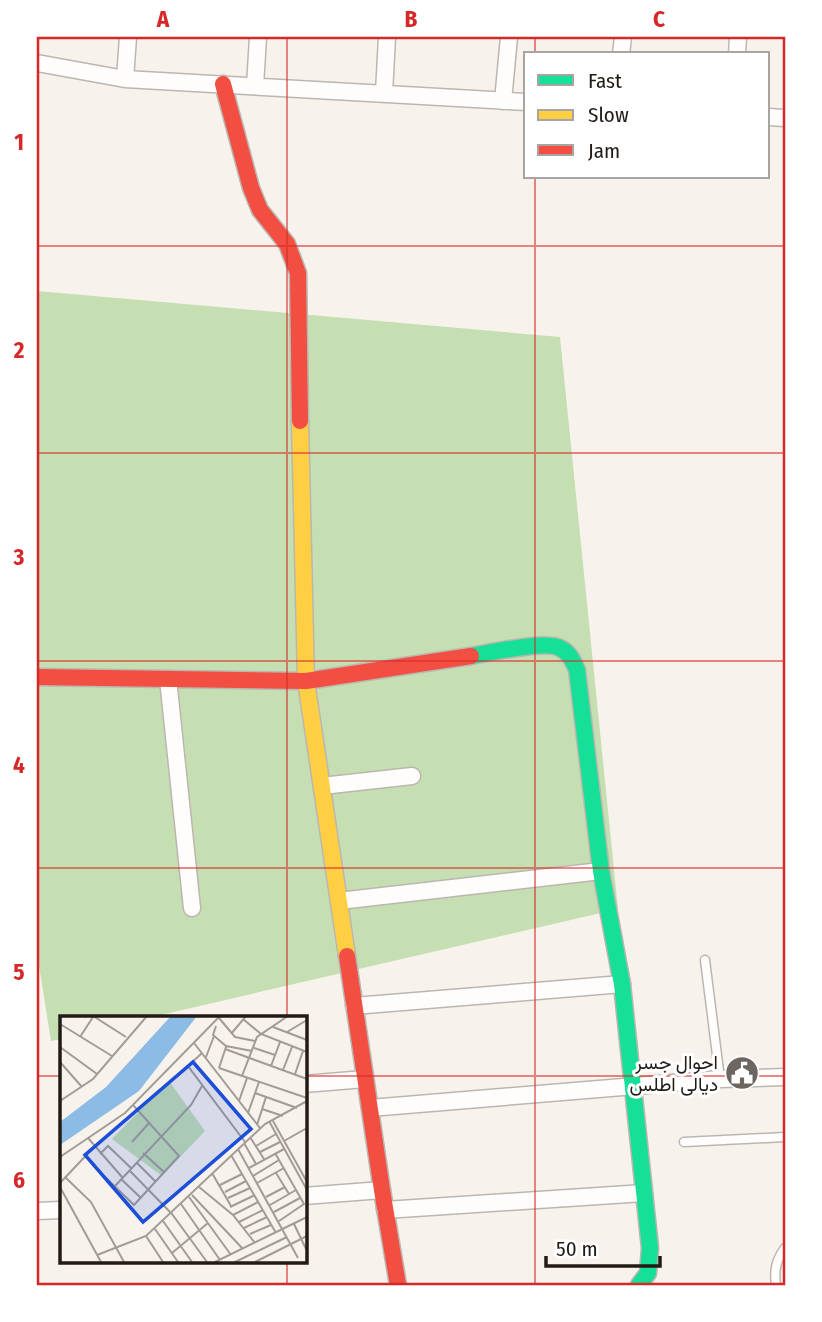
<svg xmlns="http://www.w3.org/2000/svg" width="822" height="1322" font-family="'Fira Sans Condensed',Vazirmatn,sans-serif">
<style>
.forest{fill:#c5dfb2}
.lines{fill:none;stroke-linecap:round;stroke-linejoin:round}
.lane-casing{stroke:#bcb6b1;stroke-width:11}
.street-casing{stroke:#bcb6b1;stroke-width:19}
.fast-casing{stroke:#bcb6b1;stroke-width:19}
.slow-casing{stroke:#bcb6b1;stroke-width:19}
.jam-casing{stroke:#bcb6b1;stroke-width:19}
.lane{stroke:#fefdfc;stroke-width:8}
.street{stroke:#fefdfc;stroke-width:16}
.fast{stroke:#16e098;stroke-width:16}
.slow{stroke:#ffcf43;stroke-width:16}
.jam{stroke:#f24e42;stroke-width:16}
.grid{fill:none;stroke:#d62828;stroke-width:2;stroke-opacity:0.55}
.labels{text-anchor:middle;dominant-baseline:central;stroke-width:6;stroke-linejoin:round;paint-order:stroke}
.poi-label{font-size:19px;fill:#221b15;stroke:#fff;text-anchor:end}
.inset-road{fill:none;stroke:#a29c96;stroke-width:2}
.view{fill:#1d4ed8;fill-opacity:0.15;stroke:#1d4ed8;stroke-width:3.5}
.inset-edge{fill:none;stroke:#221b15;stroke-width:3.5}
.neatline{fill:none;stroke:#d62828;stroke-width:2.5}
.grid-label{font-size:23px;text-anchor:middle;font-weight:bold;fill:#d62828}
</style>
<rect width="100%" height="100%" fill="#f8f2ec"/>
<path class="forest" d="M37 291 560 337 618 909 152 1017 61 1018V1039L51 1041 37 953Z"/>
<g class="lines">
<g class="lane-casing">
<path id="lane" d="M705 960 720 1079
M684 1142 785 1137
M776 1285C774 1270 776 1260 785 1248"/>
</g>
<g class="street-casing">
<path id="street" d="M621 54 623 37
M737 54 738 37
M37 63 125 79 526 102
M125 79 128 37
M255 86 258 37
M384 93 387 37
M503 101 509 37
M768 117 785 118
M168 679 192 908
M322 786 412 776
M339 901 601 871
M354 1006 622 984
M304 1084 365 1079
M370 1108 720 1079 785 1077
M304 1196 382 1190
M385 1210 644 1193
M37 1211 61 1210"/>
</g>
<g class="fast-casing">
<path id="fast" d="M471 656C488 653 547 640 560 648 570 653 573 661 577 670L601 871 622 984 650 1248 648 1273 639 1285"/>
</g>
<g class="slow-casing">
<path id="slow" d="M300 421 306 681 347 956"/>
</g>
<g class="jam-casing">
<path id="jam" d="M223 84 251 188 260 210 287 244 298 273 300 421
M37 677 306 681 471 656
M347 956 382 1190 398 1285"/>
</g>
<use href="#lane" class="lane"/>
<use href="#street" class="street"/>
<use href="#fast" class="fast"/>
<use href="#slow" class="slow"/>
<use href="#jam" class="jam"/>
</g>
<path class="grid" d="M287 37V1018M535 37V54M535 177V1285M37 246H785M37 453H785M37 661H785M37 868H785M37 1076H61M304 1076H785M287 1261V1285"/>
<defs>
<g id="civic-disc" transform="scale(1.75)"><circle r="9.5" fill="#6d6660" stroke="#fff"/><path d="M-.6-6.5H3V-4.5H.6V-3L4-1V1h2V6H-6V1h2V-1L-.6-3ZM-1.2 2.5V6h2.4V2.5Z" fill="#fff"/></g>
</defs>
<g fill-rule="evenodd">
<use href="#civic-disc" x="742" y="1073"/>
</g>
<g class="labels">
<g class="poi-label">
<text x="718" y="1062">احوال جسر<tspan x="718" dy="22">ديالى اطلس</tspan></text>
</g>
</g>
<g transform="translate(60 1016)">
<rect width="247" height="247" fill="#f8f2ec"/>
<path d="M109 65 145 115 102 160 52 123Z" fill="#c5dfb2"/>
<path d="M111 0H137L79 75 0 129V106L46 71Z" fill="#8cbce6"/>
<path class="inset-road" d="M33 0 66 21M159 2 175 21 195 25M183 3 201 18 247 36M0 8 52 40M156 10 153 19 166 30 192 35M213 11 247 24M227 16 247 4M171 18 186 0M20 21 33 1M134 27 200 112M0 31 37 58M194 32 215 39M165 33 247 63M142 37 128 50 185 126M146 41 154 20M0 46 22 71M211 50 220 26M159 52 247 82M159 52 166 31M223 54 232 31M235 58 243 35M182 60 197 21 228 0M195 77 237 92M0 85 33 63 87 0M179 85 187 62M202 93 223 100M188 97 199 66M209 105 247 174M213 105 247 166M197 109 206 81M190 121 204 143M28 122 62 161M224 125 247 112M72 126 89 107M184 127 196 148M196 130 216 118M178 133 238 242M200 136 220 126M83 137 104 156M215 137 244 188 219 205M40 138 48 130 71 152M171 139 216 217M0 141 65 97 160 0M76 146 96 166M189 152 224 133M69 154 112 198 147 246M41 157 74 189 119 140 73 89M152 157 171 190M216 157 229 178M193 160 219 144M5 161 31 186 64 246M61 163 81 182M0 167 34 131M197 167 224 152M160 169 182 158M55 170 131 89 142 70M0 171 41 246M139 171 173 199 195 227M165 176 186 165M132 179 183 233M129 181 171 239M206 181 225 171M168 182 190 172M121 188 160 244M210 189 236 174M170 191 195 179M214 196 240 182M173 199 198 186M103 205 132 246M179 206 203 194M234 208 247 235M184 212 207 201M95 213 118 246M190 218 211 209M86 220 103 246M112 237 148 207M37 239 86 220 205 108 247 85M155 246 247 201M175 246 227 221M195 246 247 220"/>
<path class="view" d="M133 46 191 113 83 206 25 139Z"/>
<rect width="247" height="247" class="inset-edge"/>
</g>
<rect width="822" height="1322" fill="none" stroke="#ffffff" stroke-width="77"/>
<rect x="524" y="52" width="245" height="126" fill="#ffffff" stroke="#a7a4a1" stroke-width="2"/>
<rect x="538" y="75" width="35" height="10" fill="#16e098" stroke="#a7a4a1" stroke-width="2"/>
<text x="588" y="88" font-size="21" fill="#221b15">Fast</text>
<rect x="538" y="110" width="35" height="10" fill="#ffcf43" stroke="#a7a4a1" stroke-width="2"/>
<text x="588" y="122" font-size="21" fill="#221b15">Slow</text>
<rect x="538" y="145" width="35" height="10" fill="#f24e42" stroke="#a7a4a1" stroke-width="2"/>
<text x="588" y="158" font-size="21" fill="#221b15">Jam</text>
<path d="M546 1256v10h114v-10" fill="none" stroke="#221b15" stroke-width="3.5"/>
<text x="556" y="1256" font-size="21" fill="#221b15" stroke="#ffffff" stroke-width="5" paint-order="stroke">50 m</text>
<rect x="38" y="38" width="746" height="1246" class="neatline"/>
<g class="grid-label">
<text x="163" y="27">A</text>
<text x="411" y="27">B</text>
<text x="659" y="27">C</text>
<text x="19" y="150">1</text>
<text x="19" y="358">2</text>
<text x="19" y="565">3</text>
<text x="19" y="773">4</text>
<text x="19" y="980">5</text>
<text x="19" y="1188">6</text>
</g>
</svg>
